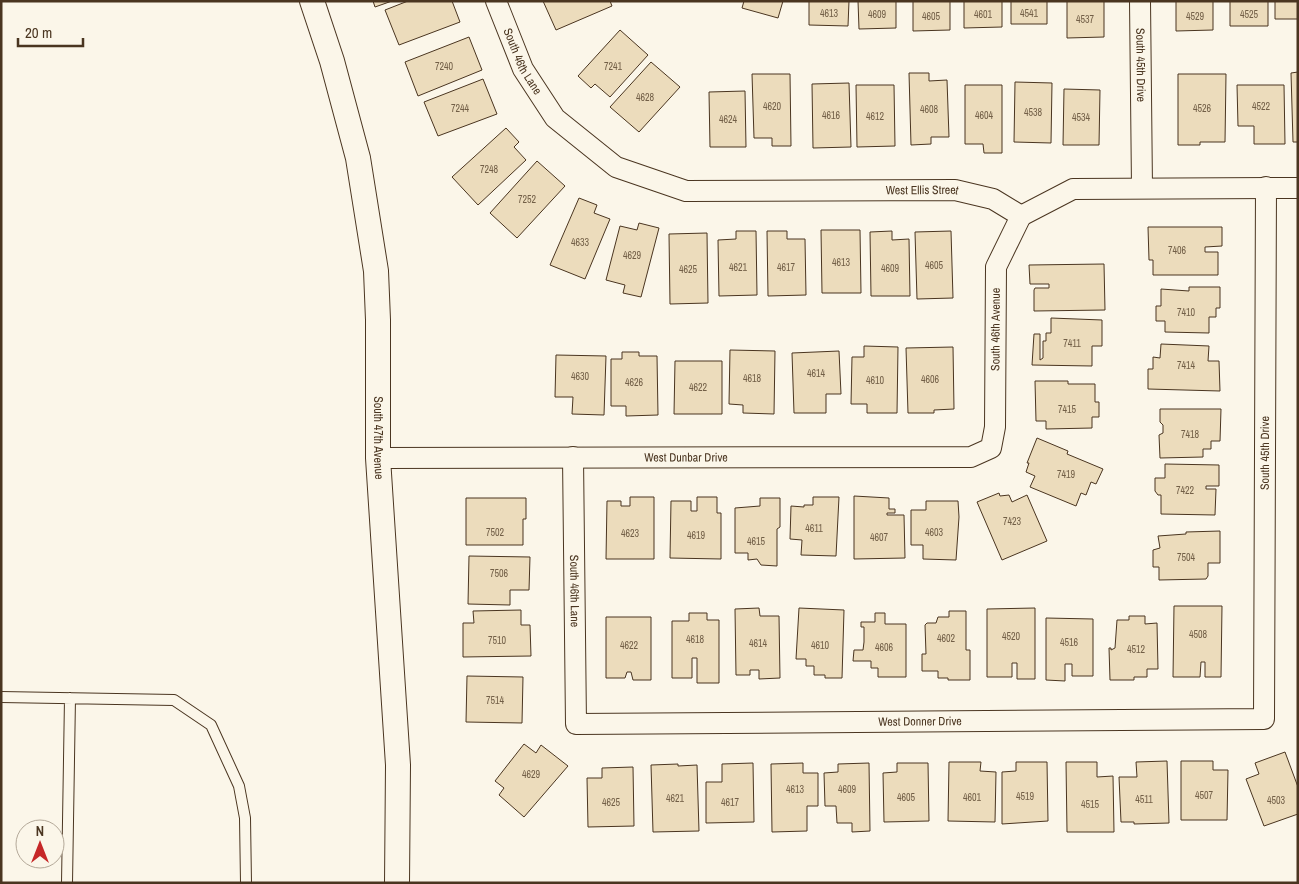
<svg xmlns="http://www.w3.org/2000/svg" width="1299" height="884" font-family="'Archivo Narrow',sans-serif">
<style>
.building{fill:#ecdcbc;stroke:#4a3520}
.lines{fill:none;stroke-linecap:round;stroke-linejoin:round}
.service-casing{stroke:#4a3520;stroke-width:12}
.minor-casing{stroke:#4a3520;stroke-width:22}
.tertiary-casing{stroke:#4a3520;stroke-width:26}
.service{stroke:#fbf6e9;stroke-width:10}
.minor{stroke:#fbf6e9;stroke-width:20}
.tertiary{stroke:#fbf6e9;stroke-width:24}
.labels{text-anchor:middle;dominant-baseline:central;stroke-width:4;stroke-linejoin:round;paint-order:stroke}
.number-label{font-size:10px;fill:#725f47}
.street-label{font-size:12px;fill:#4a3520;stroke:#fbf6e9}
</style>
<rect width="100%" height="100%" fill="#fbf6e9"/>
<path class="building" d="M373 1H392L375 7Z
M408 1H452L460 22 399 45 385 10Z
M543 1H610L612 6 556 30Z
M744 1H783L778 18 742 8Z
M809 1H849L848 26 809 25Z
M858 1H896V28L859 29Z
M913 1H950V30L913 31Z
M964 1H1002V27L964 28Z
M1011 1H1047V24H1011Z
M1067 1H1104V37L1067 38Z
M1176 1H1213V30L1176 31Z
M1230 1H1268V26H1230Z
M1275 1H1298V19H1275Z
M620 30 648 55 610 97 595 84 591 88 578 76Z
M469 37 482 70 418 96 405 62Z
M651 62 680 87 639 132 610 107Z
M1298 72V142H1293L1291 73Z
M909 73H929V81L947 80 949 137H931V144L911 145Z
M752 74H790L791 146H772V138H754Z
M1178 74H1226L1225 142H1200V145H1178Z
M483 79 497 114 438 136 424 102Z
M1015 82 1052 83 1051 143 1014 142Z
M849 83 851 147 813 148 812 84Z
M856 85H894L895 146 857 147Z
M965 85H1002V153H984L983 144H965Z
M1237 85H1284L1285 144H1254V126H1238Z
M1064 89 1100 90 1099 145H1063Z
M745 91 746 147H710L709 92Z
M506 128 519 142 514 147 526 160 478 205 452 177Z
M537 161 565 186 517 238 490 213Z
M579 198 597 205 594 213 610 219 585 279 550 265Z
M639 223 659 228 641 297 623 293 625 285 606 280 620 226 637 230Z
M1148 227H1222V246L1205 247V252H1218V275H1153V260H1149Z
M821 230H860L861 293H822Z
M736 231H756L757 295 719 296 718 240 736 239Z
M767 231H787V239H805L806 295 768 296Z
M892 231V240L909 239 910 296H871L870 232Z
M951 231 953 298 917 299 915 232Z
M707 233 708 303 670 304 669 234Z
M1104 264 1105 310 1034 311V290L1035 288H1049V284H1030L1029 265Z
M1189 287H1220V308H1216V317H1209V333L1165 332V321H1156V306H1161V289L1189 291Z
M1051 318 1102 320V346H1092V366L1032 365 1034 334H1040V360L1043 358V341H1046V333H1051Z
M1161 344 1209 346 1208 361H1219L1220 391 1148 389V369H1153V357L1160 358Z
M864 346 898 347 897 413H867V404H851L852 357H864Z
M953 347 954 409 934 410V413H908L906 348Z
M730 350 775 351 774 414 743 413V405L729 404Z
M839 351 841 394H826V413H794L792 353Z
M622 352H639V356H657L658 415 626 416V406H611V359H622Z
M556 355 606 356 604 415 572 414 573 397H555Z
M675 361H722V414H674Z
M1035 381H1068V384H1095V402H1099V417H1092V428L1046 429V421H1036Z
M1160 409H1221L1220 441H1211V449H1203V457L1160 458 1159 435 1163 433V425L1160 422Z
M1037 438 1068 451 1067 454 1103 469 1096 484 1091 482 1086 495 1081 493 1076 506 1030 487 1035 476 1026 472 1029 463H1027Z
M1165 464 1219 465V486H1206V489H1216L1215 515 1161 514V495H1158L1155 491V478H1165Z
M999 493 1000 496 1009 495 1012 502 1027 495 1047 541 1002 560 977 502Z
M854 496 889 498V509H895V513H887V515H904L905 558 854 559Z
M630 497H654V559H606L607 501H621V506H630Z
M697 497H717V513H721V559L670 558 671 501H691V511H697Z
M813 497H839L836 556 801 555 802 540 790 539 791 506 804 507V505H813Z
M466 498H526V519H523V545H466Z
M760 498H780V527L777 529V566L761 565 757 559 748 560V553H735V508L760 506Z
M926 501H958L959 517 956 560 923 559V545H911V510H926Z
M1220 531V563H1208V576L1206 579 1159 580V567H1153V550L1160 548 1158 536 1186 534V532Z
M469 556 530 557 529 590H510V605L468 604Z
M1174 606H1222L1221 677H1205V662H1201L1200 677H1173Z
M759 608 760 616H779L780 678 759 679V670H750V675H736L735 609Z
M799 608 844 610 842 678H825V675H814V666H806V659H796Z
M1035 608V679H1017V663H1012V677H987V609Z
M521 610V625H530L531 656 463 657V623H474L473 611Z
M949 611H966V650H970V680H948V678H938V671H922V654H926L925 625 927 623H936L938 617H949Z
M689 613H707V620H719V683H697V658H692V678H672V621H689Z
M875 613H885V624H906V677H878V668H871V661H853L854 650H863L864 642V627H861V622H875Z
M1129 616H1145V624L1157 623 1158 669H1147V677H1134V680H1110L1109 648H1111V650L1115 648 1117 620H1129Z
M606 617H651V680H633L631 672H627L625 678H606Z
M1046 618 1093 619V676H1072V664H1065V681L1046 680Z
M467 676 523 677 522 723 466 722Z
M524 744 536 753 541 745 568 766 524 817 499 795 504 788 495 781Z
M1285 752 1298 787V814L1264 826 1246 779 1259 774 1255 763Z
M1167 761 1169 823 1134 824V822H1121L1119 777H1137L1136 762Z
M1181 761H1213V770H1228L1227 820H1181Z
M949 762H981L980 771 996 772 995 822 948 821Z
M1016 762H1047L1048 821 1002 824V772L1016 771Z
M1066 762H1097V777L1113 776 1114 832H1067Z
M753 763 754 822 706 823V782H722V764Z
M803 763V773H818V806H807V831L772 832 771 764Z
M869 763 870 831 852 832V823H837L836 806H825L824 773 838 772V764Z
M897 763H928L929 821 884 822 883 773 897 772Z
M678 764V766L697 765 699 831 653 832 651 765Z
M633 767 634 826 588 827 587 778H602V768Z"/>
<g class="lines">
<g class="service-casing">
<path id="service" d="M1 697 174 700 211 725 239 786 245 818 246 883
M67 883 70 698"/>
</g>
<g class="minor-casing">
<g id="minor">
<path id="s1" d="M496 1 523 69 555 118 616 167 686 191 955 190 993 199 1021 216"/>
<path id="s2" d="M1140 1 1142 188"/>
<path d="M1021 216 1073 189 1298 188"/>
<path id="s3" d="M573 457 576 724 1264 719 1266 187"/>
<path id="s4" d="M378 458 971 457 991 448 995 427 996 267 1021 216"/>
</g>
</g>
<g class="tertiary-casing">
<g id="tertiary">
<path id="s5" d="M312 1 332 61 358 158 376 271 378 320V458L398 765 397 883"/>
</g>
</g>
<use href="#service" class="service"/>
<use href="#minor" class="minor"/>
<use href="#tertiary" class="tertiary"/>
</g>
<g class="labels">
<g class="number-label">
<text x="829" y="13">4613</text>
<text x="1029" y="13">4541</text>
<text x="877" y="14">4609</text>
<text x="983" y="14">4601</text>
<text x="1249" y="14">4525</text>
<text x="931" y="16">4605</text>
<text x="1195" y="16">4529</text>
<text x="1085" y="19">4537</text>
<text x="444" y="66">7240</text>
<text x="613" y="66">7241</text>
<text x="645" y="97">4628</text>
<text x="772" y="106">4620</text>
<text x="1261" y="106">4522</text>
<text x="460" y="108">7244</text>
<text x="1202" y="108">4526</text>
<text x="929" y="109">4608</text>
<text x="1033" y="112">4538</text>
<text x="831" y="115">4616</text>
<text x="984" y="115">4604</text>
<text x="875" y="116">4612</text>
<text x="1081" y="117">4534</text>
<text x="728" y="119">4624</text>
<text x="489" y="169">7248</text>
<text x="527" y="199">7252</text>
<text x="580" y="242">4633</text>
<text x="1177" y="250">7406</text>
<text x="632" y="255">4629</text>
<text x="841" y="262">4613</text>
<text x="934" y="265">4605</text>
<text x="738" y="267">4621</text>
<text x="786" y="267">4617</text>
<text x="890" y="268">4609</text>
<text x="688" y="269">4625</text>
<text x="1186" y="312">7410</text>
<text x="1072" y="343">7411</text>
<text x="1186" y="365">7414</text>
<text x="816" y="373">4614</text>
<text x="580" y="376">4630</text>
<text x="752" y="378">4618</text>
<text x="930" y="379">4606</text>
<text x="875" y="380">4610</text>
<text x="634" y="382">4626</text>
<text x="698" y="387">4622</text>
<text x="1067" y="409">7415</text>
<text x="1190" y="434">7418</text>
<text x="1066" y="474">7419</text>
<text x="1185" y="490">7422</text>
<text x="1012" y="521">7423</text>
<text x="814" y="528">4611</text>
<text x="495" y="532">7502</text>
<text x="934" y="532">4603</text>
<text x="630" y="533">4623</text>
<text x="696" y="535">4619</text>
<text x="879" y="537">4607</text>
<text x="756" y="541">4615</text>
<text x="1186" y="557">7504</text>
<text x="499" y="573">7506</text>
<text x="1198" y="634">4508</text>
<text x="1011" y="636">4520</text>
<text x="946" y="638">4602</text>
<text x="695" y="639">4618</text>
<text x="497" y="640">7510</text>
<text x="1069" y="642">4516</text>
<text x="758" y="643">4614</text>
<text x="629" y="645">4622</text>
<text x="820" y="645">4610</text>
<text x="884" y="647">4606</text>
<text x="1136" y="649">4512</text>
<text x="495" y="700">7514</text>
<text x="531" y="774">4629</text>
<text x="795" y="789">4613</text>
<text x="847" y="789">4609</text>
<text x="1204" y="795">4507</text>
<text x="1025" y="796">4519</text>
<text x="906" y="797">4605</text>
<text x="972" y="797">4601</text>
<text x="675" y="798">4621</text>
<text x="1144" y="799">4511</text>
<text x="1276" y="800">4503</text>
<text x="611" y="802">4625</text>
<text x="730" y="802">4617</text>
<text x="1090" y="804">4515</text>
</g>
<g class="street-label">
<text stroke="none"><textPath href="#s1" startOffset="66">South 46th Lane</textPath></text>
<text stroke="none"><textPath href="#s2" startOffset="64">South 45th Drive</textPath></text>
<text stroke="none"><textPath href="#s1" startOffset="520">West Ellis Street</textPath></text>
<text stroke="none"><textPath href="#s4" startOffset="734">South 46th Avenue</textPath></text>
<text stroke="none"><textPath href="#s5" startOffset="445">South 47th Avenue</textPath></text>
<text stroke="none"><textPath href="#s3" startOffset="1221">South 45th Drive</textPath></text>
<text stroke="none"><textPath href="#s4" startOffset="308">West Dunbar Drive</textPath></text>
<text stroke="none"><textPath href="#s3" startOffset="134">South 46th Lane</textPath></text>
<text stroke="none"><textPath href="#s3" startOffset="611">West Donner Drive</textPath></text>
</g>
</g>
<rect width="1299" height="884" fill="none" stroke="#4a3520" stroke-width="5"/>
<g transform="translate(40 844)"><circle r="24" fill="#fbf6e9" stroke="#b4a999"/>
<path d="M0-4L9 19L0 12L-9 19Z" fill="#c62828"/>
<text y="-8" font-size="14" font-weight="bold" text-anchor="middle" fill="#4a3520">N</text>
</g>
<path d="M18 38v8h65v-8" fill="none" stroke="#4a3520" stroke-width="2.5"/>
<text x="25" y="38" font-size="15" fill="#4a3520" stroke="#fbf6e9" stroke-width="4" paint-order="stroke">20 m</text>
</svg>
